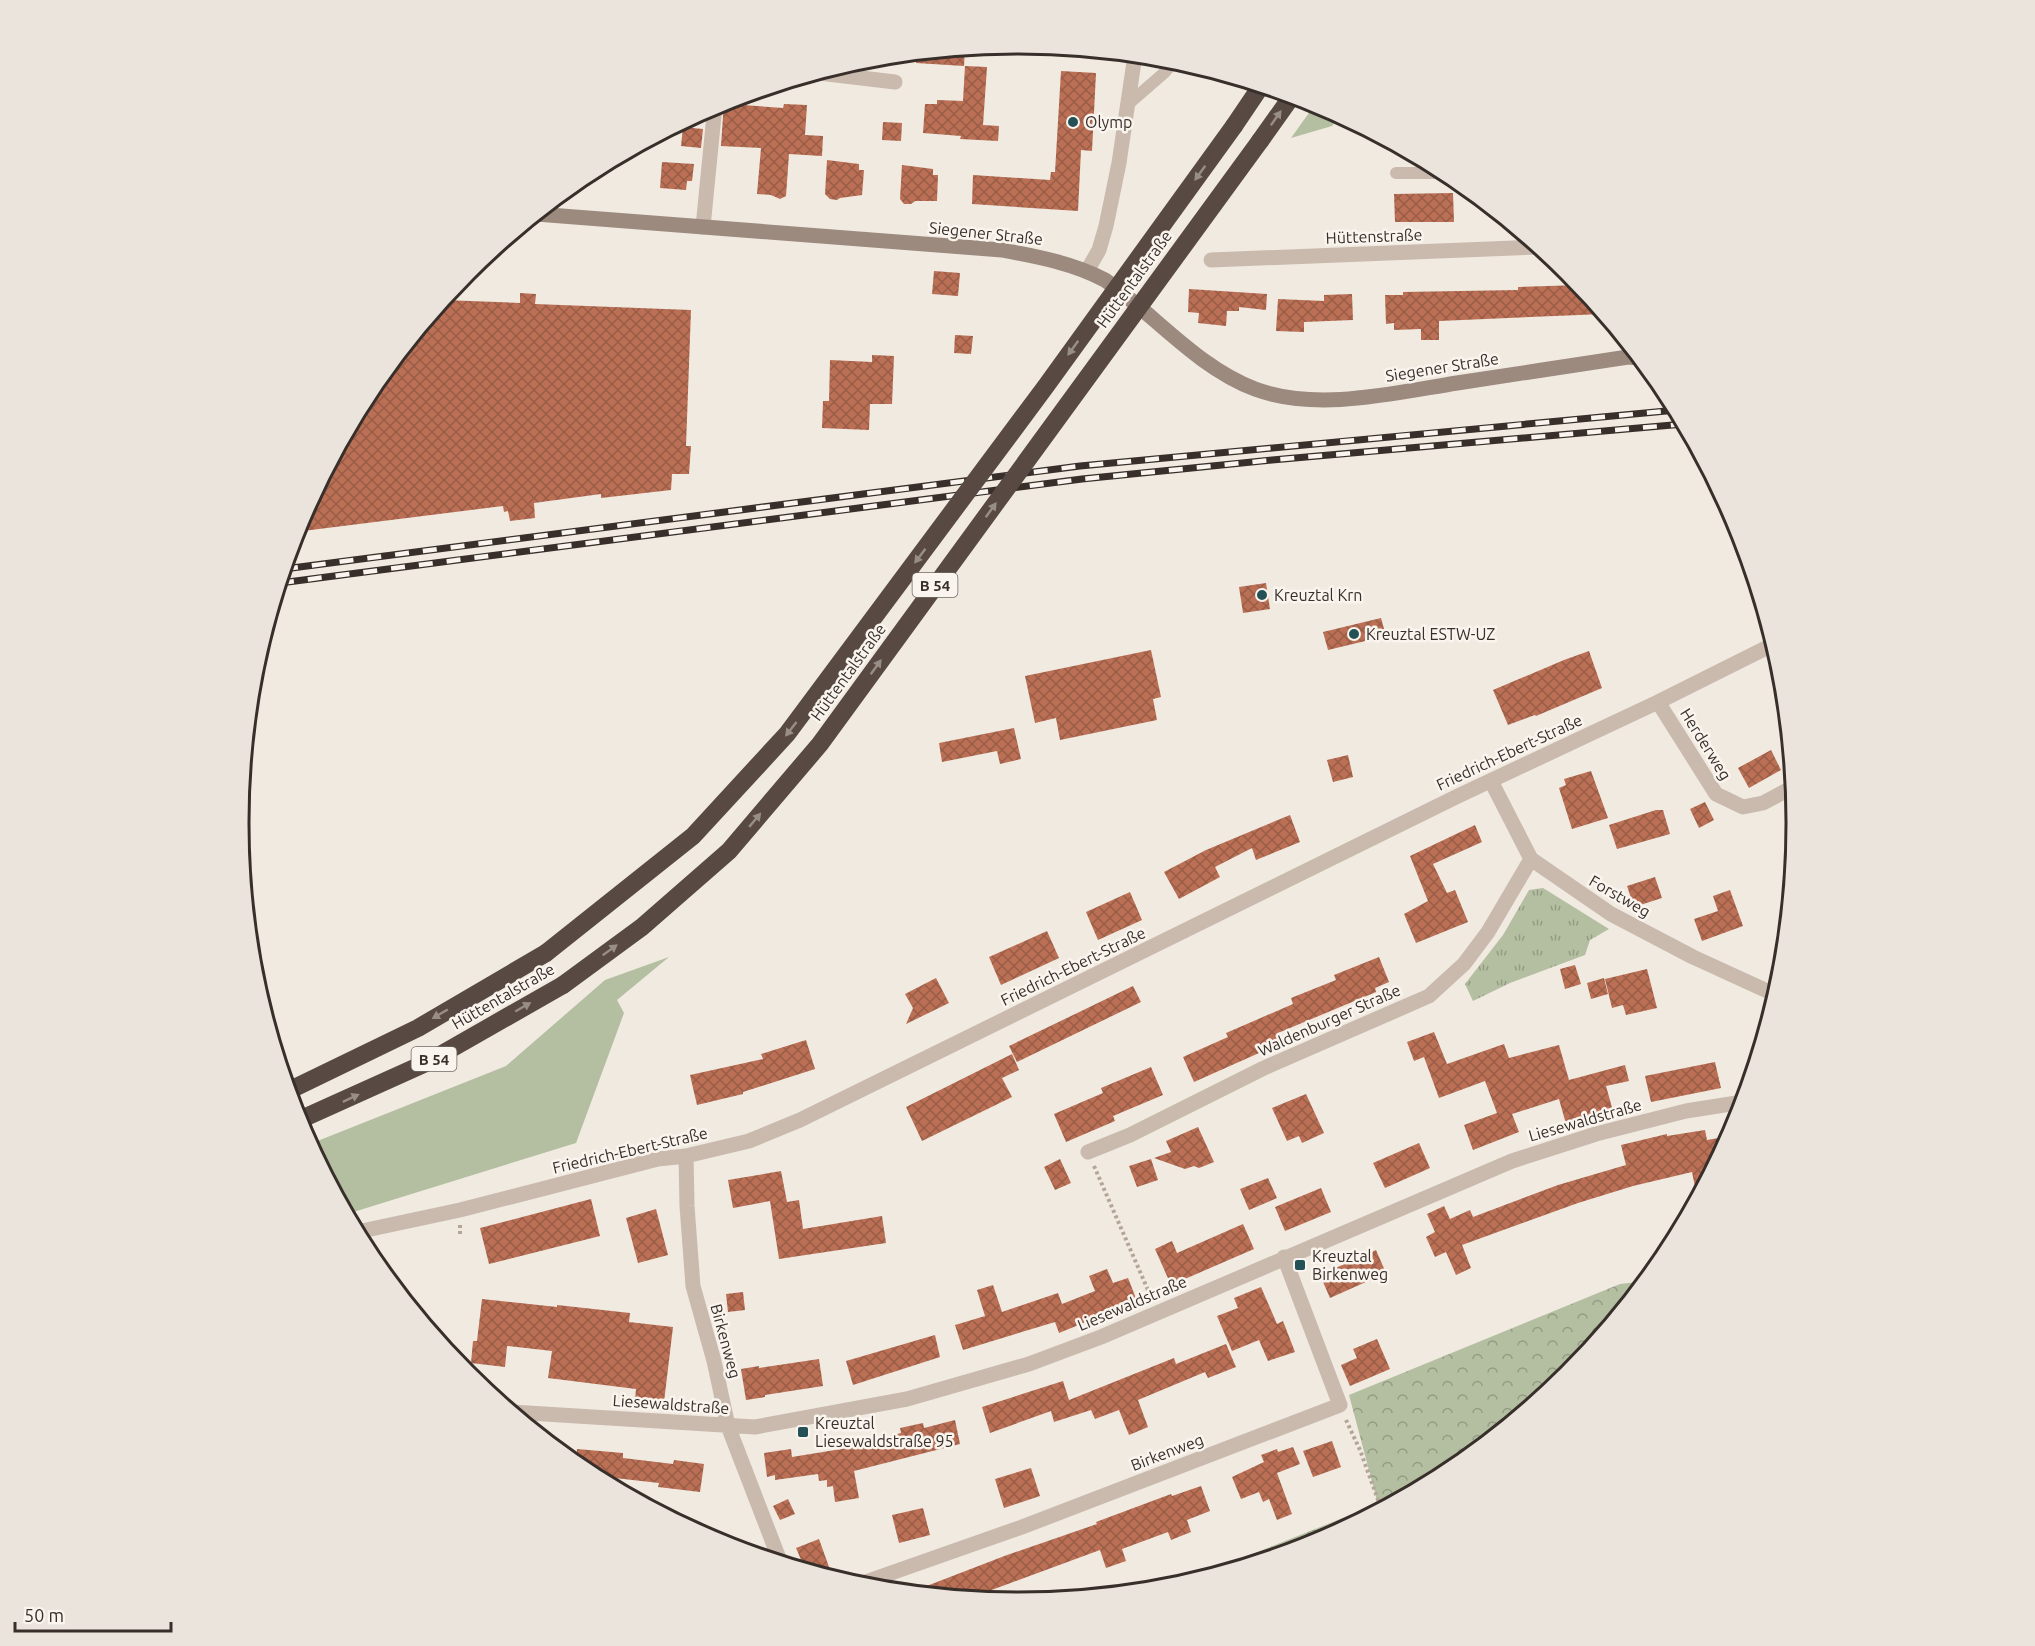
<svg xmlns="http://www.w3.org/2000/svg" width="2035" height="1646" font-family="Ubuntu,sans-serif">
<style>
.green{fill:#b4bfa1}
.forest{fill:url(#forest-crowns)}
.park{fill:url(#park-tufts)}
.building{fill:url(#building-cross-hatch)}
.lines{fill:none;stroke-linecap:round;stroke-linejoin:round}
.path{stroke:#b4a597;stroke-width:4;stroke-dasharray:3 3;stroke-linecap:butt}
.lane{stroke:#c9baad;stroke-width:12}
.street{stroke:#c9baad;stroke-width:15}
.secondary{stroke:#9c8a7f;stroke-width:15}
.highway{stroke:#584a43;stroke-width:18}
.rail-casing{stroke:#382f2b;stroke-width:7}
.rail{stroke:#f9f4ed;stroke-width:4.5;stroke-dasharray:14;stroke-linecap:butt}
.highway-bridge{stroke:#584a43;stroke-width:18}
.oneway{fill:#988e87}
.poi-dot{fill:#245156;stroke:#f9f4ed;stroke-width:2}
.labels{text-anchor:middle;dominant-baseline:central;stroke-width:5;stroke-linejoin:round;paint-order:stroke}
.shield{fill:#f9f4ed;stroke:#726a65;stroke-width:1.5}
.shield-label{font-size:15px;font-weight:bold;fill:#382f2b}
.poi-label{font-size:16px;fill:#382f2b;stroke:#f9f4ed;text-anchor:start}
.street-label{font-size:16px;fill:#382f2b;stroke:#f9f4ed}
.rim{fill:none;stroke:#382f2b;stroke-width:3}
</style>
<defs>
<pattern id="forest-crowns" width="20" height="18" patternUnits="userSpaceOnUse" patternTransform="scale(1.5)"><rect width="20" height="18" fill="#b4bfa1"/><path d="M2 6a3 3 0 1 1 6 0M12 15a3 3 0 1 1 6 0" fill="none" stroke="#939c83"/></pattern>
<pattern id="park-tufts" width="24" height="20" patternUnits="userSpaceOnUse" patternTransform="scale(1.5)"><rect width="24" height="20" fill="#b4bfa1"/><path d="M3 7l-1-3M5 7V3M7 7l1-3M15 17l-1-3M17 17v-4M19 17l1-3" fill="none" stroke="#939c83"/></pattern>
<pattern id="building-cross-hatch" width="8" height="8" patternUnits="userSpaceOnUse" patternTransform="scale(1.5)"><rect width="8" height="8" fill="#bb7055"/><path d="M0 0l8 8M0 8l8-8" fill="none" stroke="#995c47"/></pattern>
</defs>
<rect width="100%" height="100%" fill="#f1eae1"/>
<path class="green" d="M1316 103 1340 116 1332 126 1291 138Z
M669 957 617 1000 624 1013 576 1143 347 1214 310 1144 506 1066 605 980Z"/>
<path class="forest" d="M1645 1281 1568 1374 1450 1471 1315 1543 1167 1588 1378 1504 1349 1395 1620 1284Z"/>
<path class="park" d="M1543 888 1609 929 1590 940 1585 955 1510 983 1473 1001 1465 984 1503 935 1529 890Z"/>
<path class="building" d="M965 49 964 66 916 63V53Z
M965 66 987 67 983 125 999 126 998 141 960 139 961 136 923 133 925 104H937V100L963 101Z
M1061 71 1096 73 1092 151 1081 150 1078 211 972 204 973 175 1050 180 1051 172H1055Z
M743 96V105L783 108 784 104 807 105 805 135 823 136 822 156 789 154 786 196 780 199 771 195 757 194 761 148 721 146 724 101Z
M883 122 902 123 901 141 882 140Z
M683 127 703 129 701 148 681 146Z
M827 160 859 164V170H864L862 195 840 198 837 200 830 199 825 194Z
M662 162 694 164 692 181H687L686 190 660 188Z
M902 165 933 169V175H938L937 201H915L911 204H904L900 199Z
M1453 193 1454 222H1395L1394 194Z
M934 271 960 273 958 296 932 294Z
M1580 285 1603 314 1439 321V340H1421V329L1394 330V323L1386 324 1385 295H1403V292L1518 290V287Z
M1189 289 1267 294 1266 310 1239 307V311H1227L1226 326 1198 323 1199 313 1188 312Z
M520 293 536 294 535 304 691 310 686 446H691L689 474H672L671 490 601 498V494L534 503 535 518 510 521 508 511 504 512 503 506 295 532 348 431H354L355 418 370 390 443 300 520 303Z
M1352 294 1353 320 1304 322V332L1276 331 1278 299 1324 301V295Z
M955 335 973 336 971 354 954 353Z
M872 355 894 356 892 404H870L869 430 822 428 823 401H829L830 360 872 362Z
M1266 583 1270 609 1243 613 1239 587Z
M1381 618 1386 636 1328 650 1323 632Z
M1151 650 1161 697 1153 699 1157 720 1060 740 1056 718 1035 723 1025 676Z
M1589 651 1602 688 1536 716 1535 715 1508 725 1493 690 1564 660Z
M1014 728 1021 759 1000 764 997 751 942 762 939 743Z
M1771 750 1781 770 1749 788 1738 768Z
M1348 755 1353 777 1333 782 1327 760Z
M1591 771 1608 818 1572 829 1559 788 1566 785 1564 779Z
M1705 802 1714 820 1699 828 1690 809Z
M1656 810H1663L1670 834 1617 849 1609 825Z
M1290 815 1300 842 1256 860 1252 848 1215 867 1220 877 1179 899 1164 872 1206 850Z
M1475 825 1482 842 1433 864 1447 893 1455 890 1468 922 1416 943 1404 914 1428 901 1410 856Z
M1655 877 1662 898 1634 907 1627 886Z
M1730 890 1743 926 1702 941 1694 919 1718 911 1713 896Z
M1130 892 1142 920 1098 940 1086 912Z
M1047 931 1059 958 1001 985 989 957Z
M1379 957 1389 982 1375 988 1376 992 1278 1033 1281 1039 1266 1046 1268 1049 1194 1082 1183 1057 1228 1037 1226 1033 1293 1004 1291 998 1336 980 1334 975Z
M1575 965 1581 984 1565 989 1560 969Z
M1647 969 1657 1008 1626 1015 1623 1005 1612 1008 1605 979Z
M936 978 949 1003 906 1024 913 1008 905 994Z
M1604 978 1608 994 1591 999 1587 983Z
M1133 986 1141 1002 1017 1062 1009 1046Z
M1434 1032 1447 1064 1504 1044 1509 1058 1559 1045 1569 1080 1625 1065 1629 1081 1606 1086 1613 1111 1566 1124 1559 1099 1512 1114 1519 1132 1473 1150 1464 1125 1497 1113 1485 1081 1439 1098 1424 1057 1414 1061 1407 1042Z
M806 1040 815 1069 743 1092V1094L697 1105 690 1075 763 1059 761 1054Z
M1012 1054 1019 1070 1002 1078 1012 1097 922 1141 906 1107Z
M1715 1062 1721 1088 1651 1102 1645 1076Z
M1151 1067 1163 1095 1113 1116 1115 1121 1066 1142 1054 1114 1103 1093 1101 1088Z
M1306 1094 1324 1133 1302 1143 1299 1136 1287 1141 1272 1108Z
M1198 1127 1214 1162 1199 1168 1194 1166 1185 1169 1154 1158 1171 1152 1166 1141Z
M1705 1130 1707 1140 1730 1136 1697 1197 1692 1172 1633 1186 1578 1203 1462 1245 1471 1268 1456 1275 1446 1252 1435 1257 1426 1237 1435 1232 1427 1214 1444 1206 1450 1219 1470 1210 1473 1217 1558 1185 1626 1165 1621 1145 1667 1134V1136Z
M1419 1143 1430 1168 1385 1188 1373 1163Z
M1060 1159 1071 1183 1055 1190 1044 1167Z
M1151 1159 1158 1180 1137 1187 1129 1166Z
M781 1171 787 1202 799 1200 803 1229 882 1216 886 1243 779 1259 770 1201 733 1208 728 1180Z
M1268 1178 1277 1198 1249 1210 1240 1189Z
M1321 1188 1331 1212 1285 1231 1275 1207Z
M591 1199 600 1236 489 1264 480 1228Z
M656 1209 668 1255 638 1263 626 1218Z
M1243 1224 1254 1249 1171 1285 1155 1249 1172 1241 1177 1253Z
M1376 1250 1386 1273 1330 1298 1320 1275Z
M1107 1269 1113 1283 1128 1278 1137 1301 1059 1333 1055 1322 963 1350 955 1325 985 1316 977 1290 993 1285 1002 1312 1058 1293 1062 1304 1095 1291 1089 1276Z
M1261 1287 1277 1324 1283 1321 1295 1352 1268 1361 1259 1340 1232 1351 1217 1316 1238 1308 1234 1298Z
M743 1292 745 1310 728 1312 726 1294Z
M482 1299 557 1307V1305L630 1313 629 1322 673 1327 664 1402 635 1399 636 1389 548 1378 552 1351 507 1346 505 1367 471 1363 473 1341H477Z
M935 1335 940 1357 853 1385 846 1361Z
M1377 1339 1390 1369 1350 1386 1341 1365 1357 1358 1353 1349Z
M1226 1344 1236 1367 1208 1378 1205 1372 1138 1400 1148 1427 1129 1435 1119 1410 1095 1419 1091 1410 1054 1422 1051 1411 990 1433 982 1407 1063 1381 1069 1400 1174 1358 1176 1364Z
M819 1359 823 1386 765 1395V1397L746 1400 741 1369 759 1366V1368Z
M955 1420 960 1444 854 1471 859 1498 835 1502 833 1486 827 1487V1480L819 1481 818 1474 775 1480V1475L767 1477 764 1453 791 1449 792 1457 872 1444 871 1441 901 1433 900 1428 923 1423 924 1428Z
M1332 1441 1341 1467 1313 1477 1303 1451Z
M1293 1447 1300 1464 1277 1473 1292 1514 1277 1520 1269 1499 1263 1502 1259 1492 1241 1499 1232 1477 1264 1462 1261 1455 1277 1449 1278 1452Z
M577 1449 623 1453V1458L673 1464 674 1460 704 1464 700 1492 658 1487 659 1483 606 1477V1483L576 1464Z
M1031 1468 1040 1496 1004 1508 995 1479Z
M1201 1486 1210 1511 1187 1520 1191 1532 1171 1540 1168 1532 1122 1549 1126 1561 1106 1568 1100 1550 970 1598 911 1592 1007 1555 1097 1524 1096 1522 1171 1494 1172 1496Z
M788 1499 795 1514 780 1520 773 1506Z
M923 1508 930 1535 899 1543 892 1515Z
M819 1539 833 1578 805 1569 796 1548Z"/>
<g class="lines">
<path class="path" d="M1094 1166 1151 1297
M460 1225V1235
M1346 1420 1360 1450 1381 1508"/>
<path class="lane" d="M1126 106 1164 73 1175 60
M1396 173H1447"/>
<path class="street" d="M819 73 895 82
M703 227 715 105
M1211 260 1538 247
M1087 271 1099 250 1106 226 1119 163 1135 55
M1658 702 1716 794 1743 807 1763 803 1793 787
M1491 781 1531 859 1611 914 1693 957 1776 995
M1088 1152 1130 1135 1264 1068 1429 996 1464 964 1488 932 1531 859
M686 1156 687 1206 693 1286 714 1361 728 1426 780 1561
M357 1232 460 1210 658 1159 686 1156 749 1141 800 1120 1458 796 1658 702 1774 644
M512 1412 755 1427 907 1399 1029 1364 1101 1337 1512 1161 1596 1134 1686 1111 1743 1102
M857 1585 1022 1527 1340 1405 1284 1257"/>
<path class="secondary" d="M536 214 1002 250C1039 257 1072 263 1105 280 1155 315 1197 367 1255 389 1317 412 1394 393 1457 383 1514 374 1571 366 1628 357L1640 358"/>
<path class="highway" d="M1234 126 1261 86
M1260 141 1292 96
M288 1091 418 1028 546 953
M297 1121 428 1062 563 985"/>
<g class="rail-casing">
<path id="rail" d="M284 569 1080 466 1677 410
M280 583 1082 479 1272 460 1684 424"/>
</g>
<use href="#rail" class="rail"/>
<path class="highway-bridge" d="M546 953 693 836 787 734 1046 386 1234 126
M563 985 642 927 729 851 820 744 1260 141"/>
</g>
<defs><path id="oneway-solid" d="M-6-.8H1V-3.2L6.5 0L1 3.2V.8H-6Z" transform="scale(1.5)"/></defs>
<g class="oneway">
<use href="#oneway-solid" transform="translate(1276 118) rotate(-55)"/>
<use href="#oneway-solid" transform="translate(1200 173) rotate(126)"/>
<use href="#oneway-solid" transform="translate(1073 348) rotate(126)"/>
<use href="#oneway-solid" transform="translate(991 510) rotate(-54)"/>
<use href="#oneway-solid" transform="translate(920 556) rotate(127)"/>
<use href="#oneway-solid" transform="translate(876 667) rotate(-54)"/>
<use href="#oneway-solid" transform="translate(791 729) rotate(128)"/>
<use href="#oneway-solid" transform="translate(755 820) rotate(-50)"/>
<use href="#oneway-solid" transform="translate(610 950) rotate(-36)"/>
<use href="#oneway-solid" transform="translate(523 1007) rotate(-30)"/>
<use href="#oneway-solid" transform="translate(440 1014) rotate(150)"/>
<use href="#oneway-solid" transform="translate(351 1098) rotate(-25)"/>
</g>
<g class="poi-dot">
<circle cx="1073" cy="122" r="6"/>
<circle cx="1262" cy="595" r="6"/>
<circle cx="1354" cy="634" r="6"/>
<rect x="1294" y="1259" width="12" height="12" rx="3"/>
<rect x="797" y="1426" width="12" height="12" rx="3"/>
</g>
<g class="labels">
<g class="shield">
<rect x="912.5" y="573" width="45" height="24" rx="4.5"/>
<rect x="411.5" y="1047" width="45" height="24" rx="4.5"/>
</g>
<g class="shield-label">
<text x="935" y="585">B 54</text>
<text x="434" y="1059">B 54</text>
</g>
<g class="poi-label">
<text x="1085" y="122">Olymp</text>
<text x="1274" y="595">Kreuztal Krn</text>
<text x="1366" y="634">Kreuztal ESTW-UZ</text>
<text x="1312" y="1256">Kreuztal<tspan x="1312" dy="18">Birkenweg</tspan></text>
<text x="815" y="1423">Kreuztal<tspan x="815" dy="18">Liesewaldstraße 95</tspan></text>
</g>
<g class="street-label">
<text transform="translate(986 233) rotate(6)">Siegener Straße</text>
<text transform="translate(1374 236) rotate(-2)">Hüttenstraße</text>
<text transform="translate(1134 279) rotate(-54)">Hüttentalstraße</text>
<text transform="translate(1442 367) rotate(-9)">Siegener Straße</text>
<text transform="translate(848 672) rotate(-54)">Hüttentalstraße</text>
<text transform="translate(1706 744) rotate(58)">Herderweg</text>
<text transform="translate(1509 752) rotate(-25)">Friedrich-Ebert-Straße</text>
<text transform="translate(1620 896) rotate(30)">Forstweg</text>
<text transform="translate(1073 966) rotate(-26)">Friedrich-Ebert-Straße</text>
<text transform="translate(503 996) rotate(-30)">Hüttentalstraße</text>
<text transform="translate(1329 1020) rotate(-24)">Waldenburger Straße</text>
<text transform="translate(1585 1120) rotate(-16)">Liesewaldstraße</text>
<text transform="translate(630 1150) rotate(-13)">Friedrich-Ebert-Straße</text>
<text transform="translate(1132 1303) rotate(-23)">Liesewaldstraße</text>
<text transform="translate(726 1341) rotate(75)">Birkenweg</text>
<text transform="translate(671 1404) rotate(4)">Liesewaldstraße</text>
<text transform="translate(1167 1452) rotate(-21)">Birkenweg</text>
</g>
</g>
<path d="M0 0H2035V1646H0ZM1017 54H1018A768 768 0 0 1 1786 822V824A768 768 0 0 1 1018 1592H1017A768 768 0 0 1 249 824V822A768 768 0 0 1 1017 54Z" fill="#eae4dd" fill-rule="evenodd"/>
<path class="rim" d="M1017 54H1018A768 768 0 0 1 1786 822V824A768 768 0 0 1 1018 1592H1017A768 768 0 0 1 249 824V822A768 768 0 0 1 1017 54Z"/>
<path d="M15 1622v9h156v-9" fill="none" stroke="#382f2b" stroke-width="3"/>
<text x="24" y="1622" font-size="18" fill="#382f2b" stroke="#f9f4ed" stroke-width="4.5" paint-order="stroke">50 m</text>
</svg>
